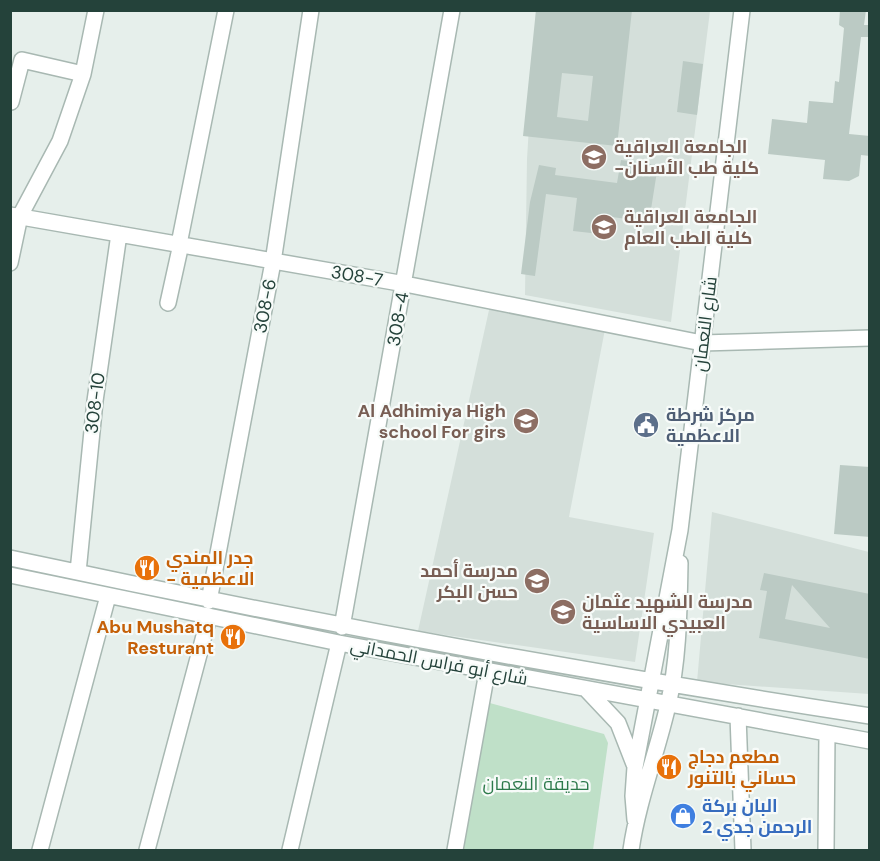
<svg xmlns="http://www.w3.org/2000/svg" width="880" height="861" font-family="'DM Sans',Cairo,sans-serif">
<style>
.built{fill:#d4dfda}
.green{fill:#bfe0c8}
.building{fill:#bbcac4;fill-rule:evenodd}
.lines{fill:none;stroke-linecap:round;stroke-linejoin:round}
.minor-casing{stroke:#a8b8b2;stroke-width:18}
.minor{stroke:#fff;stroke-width:15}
.labels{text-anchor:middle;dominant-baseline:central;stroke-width:4.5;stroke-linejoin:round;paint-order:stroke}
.education-label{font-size:18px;font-weight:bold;fill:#785e54;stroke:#f7fbf9;text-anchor:start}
.street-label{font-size:18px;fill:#24423a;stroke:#f7fbf9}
.service-label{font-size:18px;font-weight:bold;fill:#4e5e75;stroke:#f7fbf9;text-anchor:start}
.food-label{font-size:18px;font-weight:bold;fill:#c56008;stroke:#f7fbf9;text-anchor:start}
.park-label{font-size:18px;fill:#2d7a4b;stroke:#f7fbf9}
.shop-label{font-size:18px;font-weight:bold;fill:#366cbe;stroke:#f7fbf9;text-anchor:start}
</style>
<rect width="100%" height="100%" fill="#e6efeb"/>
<path class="built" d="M536 11H710L671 322 525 295 527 159Z
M491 301 606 324 569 517 654 533 635 662 418 631Z
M712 512 869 552V694L697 682Z"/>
<path class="green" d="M486 702 604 734 608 743 593 850H457Z"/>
<path class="building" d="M536 10H632L617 146 523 136ZM562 73 593 76 588 121 557 117Z
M840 10H866L864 25H870V37H861L849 134 870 136V156L861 155 859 176 849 181 823 179 825 160 768 154 772 119 807 123 809 101 833 103 835 81 839 82 844 28 839 25Z
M683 61 703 64 697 115 677 112Z
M621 160 658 165 649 222 612 217 609 235 573 231 577 198 546 194 535 276 521 274 530 202 539 165 556 168 555 175 617 183Z
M840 465 870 467V537L834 534Z
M764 573 870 594V659L759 638 767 591 760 590ZM792 585 830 628 785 619Z"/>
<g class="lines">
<g class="minor-casing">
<path id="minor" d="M11 102 22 60 83 74
M10 215 405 284 702 343 870 338
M179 244 226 10
M10 263 20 216 60 141 83 74 96 10
M168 303 181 244
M10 558C295 619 581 672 870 716
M78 572 95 401 119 234
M10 575 339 643 870 741
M209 601 273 262 311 10
M342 627 452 10
M586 689 618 723 634 764
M738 716 743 850
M635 820 633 796 635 767 680 530 742 10
M40 850 108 596
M147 850 209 617
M290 850 339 643
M455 850 487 672
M631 850C638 801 657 753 668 705 679 659 679 610 680 563
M826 850 827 733"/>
</g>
<use href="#minor" class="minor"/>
</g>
<defs>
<g id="university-disc" transform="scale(1.35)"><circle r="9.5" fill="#8d6e63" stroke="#f7fbf9"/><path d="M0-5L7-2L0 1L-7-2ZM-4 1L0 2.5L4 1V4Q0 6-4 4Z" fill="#fff"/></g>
<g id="school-disc" transform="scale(1.35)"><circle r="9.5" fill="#8d6e63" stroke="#f7fbf9"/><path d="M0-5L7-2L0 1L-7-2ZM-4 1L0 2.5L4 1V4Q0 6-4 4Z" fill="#fff"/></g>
<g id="civic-disc" transform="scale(1.35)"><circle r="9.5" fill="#5c6f8a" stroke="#f7fbf9"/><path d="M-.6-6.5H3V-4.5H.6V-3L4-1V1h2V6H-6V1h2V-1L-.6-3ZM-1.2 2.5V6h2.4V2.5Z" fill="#fff"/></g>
<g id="restaurant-disc" transform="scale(1.35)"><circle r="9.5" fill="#e8710a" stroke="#f7fbf9"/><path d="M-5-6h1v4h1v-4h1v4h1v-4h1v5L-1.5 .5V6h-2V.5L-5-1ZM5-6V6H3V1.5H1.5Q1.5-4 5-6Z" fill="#fff"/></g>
<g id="shop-disc" transform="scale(1.35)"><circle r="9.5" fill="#3f7fe0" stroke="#f7fbf9"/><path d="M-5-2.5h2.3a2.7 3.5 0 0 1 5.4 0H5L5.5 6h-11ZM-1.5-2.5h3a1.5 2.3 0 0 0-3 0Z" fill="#fff"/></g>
</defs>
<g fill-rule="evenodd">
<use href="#university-disc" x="594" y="157"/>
<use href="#university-disc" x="604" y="227"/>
<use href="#school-disc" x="526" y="421"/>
<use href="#civic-disc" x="646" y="425"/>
<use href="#restaurant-disc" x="147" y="568"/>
<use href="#school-disc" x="537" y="581"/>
<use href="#school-disc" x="563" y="612"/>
<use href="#restaurant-disc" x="233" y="637"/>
<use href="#restaurant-disc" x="669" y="767"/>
<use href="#shop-disc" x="683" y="816"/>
</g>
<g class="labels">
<g class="education-label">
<text x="614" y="147">الجامعة العراقية<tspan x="614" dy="21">-كلية طب الأسنان</tspan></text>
<text x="624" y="217">الجامعة العراقية<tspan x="624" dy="21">كلية الطب العام</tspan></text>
<text x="506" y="411" text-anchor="end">Al Adhimiya High<tspan x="506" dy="21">school For girs</tspan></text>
<text x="518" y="571" text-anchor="end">مدرسة أحمد<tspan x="518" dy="21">حسن البكر</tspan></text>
<text x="582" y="602">مدرسة الشهيد عثمان<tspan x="582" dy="21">العبيدي الاساسية</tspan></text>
</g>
<g class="street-label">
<text transform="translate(357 276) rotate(10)">308-7</text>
<text transform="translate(265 306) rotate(-79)">308-6</text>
<text transform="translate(398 319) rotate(-80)">308-4</text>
<text transform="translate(705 324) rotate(-83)">شارع النعمان</text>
<text transform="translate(95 403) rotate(-83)">308-10</text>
<text transform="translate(439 662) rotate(11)">شارع أبو فراس الحمداني</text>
</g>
<g class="service-label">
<text x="666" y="415">مركز شرطة<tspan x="666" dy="21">الاعظمية</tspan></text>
</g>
<g class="food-label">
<text x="166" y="558">جدر المندي<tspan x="166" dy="21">- الاعظمية</tspan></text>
<text x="214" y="627" text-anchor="end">Abu Mushatq<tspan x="214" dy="21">Resturant</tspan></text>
<text x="688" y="757">مطعم دجاج<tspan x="688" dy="21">حساني بالتنور</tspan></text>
</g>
<g class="park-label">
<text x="536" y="784">حديقة النعمان</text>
</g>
<g class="shop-label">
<text x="702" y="806">البان بركة<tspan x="702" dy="21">الرحمن جدي 2</tspan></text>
</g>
</g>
<rect width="880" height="861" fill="none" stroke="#24423a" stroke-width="24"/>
</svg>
